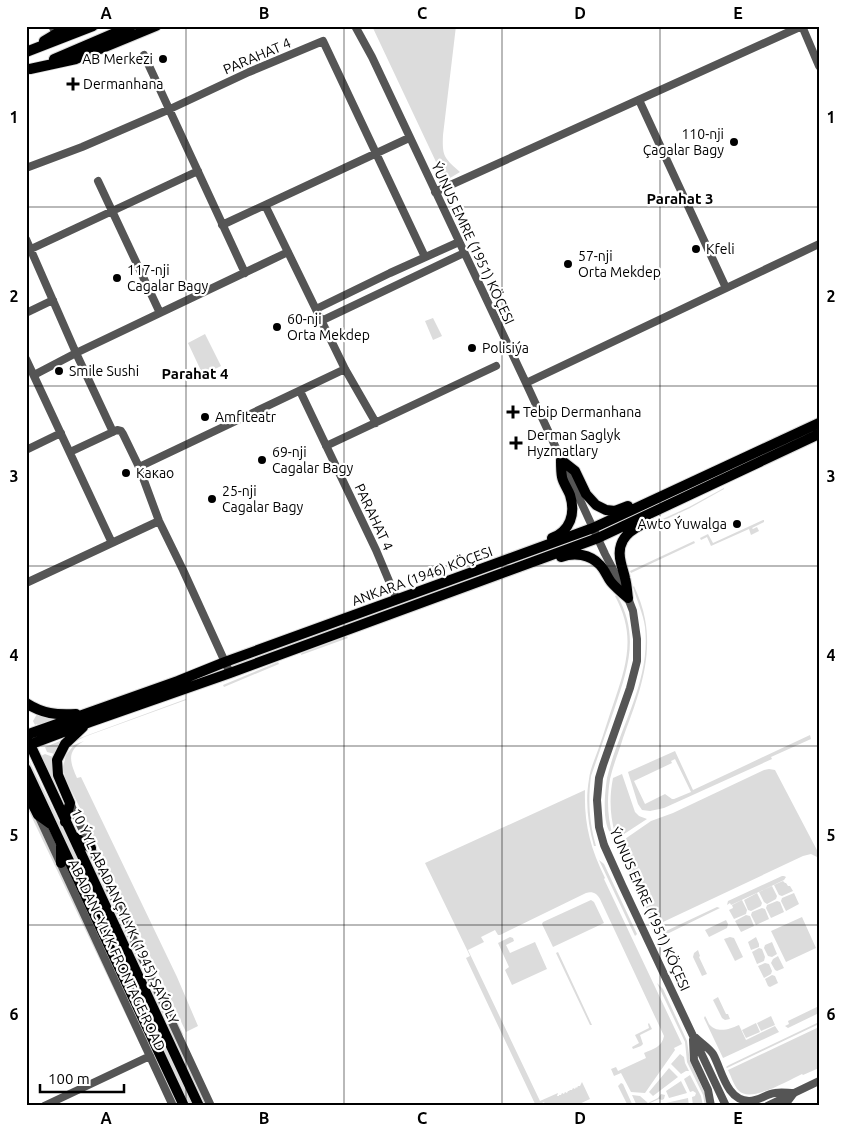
<svg xmlns="http://www.w3.org/2000/svg" width="845" height="1132" font-family="Ubuntu,sans-serif">
<style>
.green{fill:#dcdcdc;fill-rule:evenodd}
.lines{fill:none;stroke-linecap:round;stroke-linejoin:round}
.major-casing{stroke:#dbdbdb;stroke-width:12}
.minor{stroke:#555;stroke-width:8}
.major{stroke:#000;stroke-width:10}
.grid{fill:none;stroke:#000;stroke-width:1;stroke-opacity:0.55}
.poi-dot{fill:#000;stroke:#fff;stroke-width:2}
.labels{text-anchor:middle;dominant-baseline:central;stroke-width:4.5;stroke-linejoin:round;paint-order:stroke}
.street-label{font-size:14px;fill:#000;stroke:#fff}
.poi-label{font-size:14px;fill:#000;stroke:#fff;text-anchor:start}
.neighbourhood-label{font-size:15px;font-weight:bold;fill:#000;stroke:#fff}
.neatline{fill:none;stroke:#000;stroke-width:2}
.grid-label{font-size:16px;text-anchor:middle;font-weight:bold;fill:#000}
</style>
<rect width="100%" height="100%" fill="#fff"/>
<path class="green" d="M372 26H456L443 135C442 156 444 158 460 172L445 181Z
M433 318 442 336 433 340 425 321Z
M205 334 221 366 203 375 188 343Z
M724 488V489L690 508 656 524V522L689 507Z
M763 520H764V522L752 528 753 529 757 527 759 531 751 535 749 529 711 546 707 537 701 540 700 538 708 534 713 543Z
M694 541 695 543 631 573 630 571Z
M634 586C639 597 643 608 645 619 653 661 637 700 623 738 619 752 613 765 610 779 607 798 607 817 613 836 601 826 605 792 607 778 619 727 651 682 645 627 643 613 637 601 633 587Z
M617 595C640 636 628 668 614 710 606 732 599 754 591 776 588 800 589 822 596 846H594C588 824 585 802 589 779 590 769 595 759 598 750 604 733 609 716 615 699 628 661 635 633 615 596Z
M345 637H347L348 638 301 655V654L302 653Z
M278 662 279 664 224 687 223 685Z
M186 699V700L84 737 73 743 66 751H65L74 741 80 738Z
M37 714 52 718 51 720 38 725 37 724 35 725 33 721Z
M810 735 811 739 771 757 772 759 664 808 650 811 642 810 638 804 628 772 675 751 693 790ZM675 759 691 792 674 799H672L665 794 645 804 634 781 672 763 671 761Z
M60 741 61 743 55 754 47 752 45 747Z
M84 741C66 751 70 762 77 778L81 777 177 977 198 1026 186 1032 85 818 65 778 63 767 66 755 74 745Z
M45 754 53 757V774L66 803 65 806 41 756Z
M28 760H29L61 825 92 885 194 1106H190Z
M769 769 775 770 819 854V858L811 854 803 856 663 922C659 922 658 923 655 921 648 916 626 864 620 853L619 846 625 839 651 821 673 813 764 770Z
M622 774 635 812 639 816 647 819 624 834 618 836 615 834C610 815 609 798 613 778Z
M585 790C584 824 590 847 605 878L604 879 682 1044 674 1048 675 1050 645 1093 631 1092 621 1073 614 1076 611 1069 616 1067 618 1071 646 1058 644 1053C653 1049 662 1047 664 1036L600 899C597 894 593 891 586 893L500 935H498L495 930 481 937 484 942 468 950 540 1101 558 1093 557 1096H559V1095H561L562 1093 564 1094 565 1092 567 1093 568 1091H569L570 1090H572L573 1088 575 1089 576 1087 577 1088 578 1086H580L582 1082 590 1099 575 1106H546L544 1102 540 1104 541 1106H536L466 958 470 956 425 863Z
M26 799 143 1048V1051L26 805Z
M84 821 184 1036 180 1032 85 829Z
M85 848 88 850 208 1106H205Z
M63 858 179 1106H177L63 863Z
M599 860 604 864 637 934 635 936Z
M782 876H784L786 877 784 880 731 905 730 903 727 905 728 901Z
M783 881 785 883H786L788 886H790L793 891 782 896 779 895 774 885Z
M772 886 777 896 776 899 767 904 764 902 759 892Z
M757 893 762 903 761 906 751 911 748 910 744 900Z
M794 893 799 904 786 911 781 901 782 898Z
M591 900 594 902 604 923 553 947 542 924 543 922Z
M742 900 747 910 746 914 734 919 729 910 733 908 732 905Z
M777 901 780 902 784 912 771 918 766 908 767 905Z
M717 907 720 908 667 934 670 941 667 942 664 934 666 931Z
M762 908 765 909 769 919 756 925 751 915 752 912Z
M746 915 750 916 754 926 741 932 735 921Z
M802 917 816 948 786 962 771 931Z
M726 920 728 924 727 928 709 937 705 930Z
M510 937 513 938 514 941 506 945 510 953 535 942 547 969 512 985 505 970 509 967 498 943Z
M730 937 734 938 743 957 735 961 724 939Z
M756 937 759 944V947L751 950 748 942Z
M772 942 777 954 772 957 768 956 764 948 765 945Z
M759 948 762 949 765 957 764 961 757 964 752 952Z
M698 950 700 956 699 957 707 974 702 976 693 957 694 953Z
M558 952 592 1025H590L556 953Z
M778 956 784 968 777 971 775 970 771 963 773 959Z
M765 963 769 964 772 971 771 974 764 978 758 966Z
M772 975 775 976 778 983 770 987 768 986 765 979Z
M657 983 663 989 687 1041 690 1061 706 1096 708 1106H705L703 1095 687 1062 685 1042Z
M718 997 726 1014H728L730 1019 725 1020 722 1018 713 1000Z
M819 1006V1013L788 1028 785 1026 789 1024 788 1021Z
M705 1016C707 1019 708 1022 709 1024 717 1034 730 1029 739 1025L746 1040 775 1026 779 1032 723 1058 704 1018Z
M771 1016 775 1025 761 1031 757 1023Z
M819 1022V1024L727 1068 726 1067 729 1065Z
M649 1023 652 1029 640 1035 643 1044 641 1046 633 1049 632 1047 639 1043 635 1035 649 1028 648 1024Z
M756 1023 760 1032 746 1038 742 1030Z
M819 1027V1068L803 1075 802 1074C789 1080 751 1103 739 1091 734 1086 731 1076 728 1070Z
M680 1054 684 1057 685 1063 689 1071H686L681 1074 671 1064Z
M669 1068 678 1077 653 1096 649 1092Z
M690 1075 701 1096 703 1106H693L692 1097 695 1096 696 1093 693 1091 690 1092 684 1079Z
M681 1081 687 1093 669 1098 666 1091Z
M621 1083 623 1084 633 1106H628L618 1086Z
M661 1094 665 1095 664 1099 662 1100 659 1099 648 1104 649 1106H637L632 1095 640 1096 648 1103 658 1098Z
M688 1098 689 1106H657V1105Z"/>
<g class="lines">
<g class="major-casing">
<path id="major" d="M44 41 69 26
M26 52 93 26
M54 59 131 26
M30 69 76 59 156 26
M561 460 575 471 586 494 596 505 606 510 615 511 628 506
M552 538C570 531 576 514 570 495 568 489 563 483 562 477 561 472 561 465 561 460
M561 557C574 552 590 554 600 565 605 570 607 577 611 582 616 588 622 593 628 598
M628 598C627 592 627 585 625 578 624 573 622 568 621 563 616 544 625 533 641 525
M26 703C43 714 56 715 76 714
M26 735 178 681 225 662 593 528 819 423
M28 740 199 1106
M26 746 90 722 230 673 598 538 819 434
M26 769 184 1106
M26 791 38 815 52 825
M65 822 70 803 58 775 57 760 65 744 83 727
M73 836 91 848
M61 863V846"/>
</g>
<path class="minor" d="M52 26 56 33
M355 26 372 57 526 383 605 554 628 598 633 611 637 639V661L630 688 603 765 599 778 597 800 599 827 604 845 622 885 726 1106
M802 26 819 66
M144 55 245 273
M639 100 726 288
M26 168 82 147 170 109 249 72 323 41 425 257
M98 181 160 313
M435 192 802 26
M265 205 345 369 376 423
M222 225 409 138
M26 239 76 353 113 432
M31 249 198 171
M316 309 390 273 459 242
M26 313 53 300
M321 321 464 253
M26 359 112 543
M34 375 76 353 288 252
M526 383 819 244
M300 391 376 550 397 600
M326 446 496 366
M26 450 61 433
M70 452 117 430 121 431 123 434 139 467 159 521 183 570 230 673
M139 467 345 369
M26 583 159 521
M70 803 211 1106
M38 815 173 1106
M696 1038C701 1043 709 1048 713 1054 722 1070 726 1100 749 1101 759 1101 766 1094 775 1093 781 1092 788 1093 794 1093
M693 1040 694 1060 708 1090 711 1106
M44 1106 150 1056
M767 1106 819 1081
M784 1106 793 1094"/>
<use href="#major" class="major"/>
</g>
<path class="grid" d="M186 26V1106M344 26V1106M502 26V1106M660 26V1106M26 207H819M26 386H819M26 566H819M26 746H819M26 925H819"/>
<g class="poi-dot">
<circle cx="163" cy="59" r="5"/>
<path d="M70.5 76.5h5v5h5v5h-5v5h-5v-5h-5v-5h5z"/>
<circle cx="734" cy="142" r="5"/>
<circle cx="696" cy="249" r="5"/>
<circle cx="568" cy="264" r="5"/>
<circle cx="117" cy="278" r="5"/>
<circle cx="277" cy="327" r="5"/>
<circle cx="472" cy="348" r="5"/>
<circle cx="59" cy="371" r="5"/>
<path d="M510.5 404.5h5v5h5v5h-5v5h-5v-5h-5v-5h5z"/>
<circle cx="205" cy="417" r="5"/>
<path d="M513.5 435.5h5v5h5v5h-5v5h-5v-5h-5v-5h5z"/>
<circle cx="262" cy="460" r="5"/>
<circle cx="126" cy="473" r="5"/>
<circle cx="212" cy="499" r="5"/>
<circle cx="737" cy="524" r="5"/>
</g>
<g class="labels">
<g class="street-label">
<text transform="translate(257 56) rotate(-23)">PARAHAT 4</text>
<text transform="translate(473 243) rotate(65)">ÝUNUS EMRE (1951) KÖÇESI</text>
<text transform="translate(374 517) rotate(65)">PARAHAT 4</text>
<text transform="translate(422 576) rotate(-20)">ANKARA (1946) KÖÇESI</text>
<text transform="translate(650 909) rotate(66)">ÝUNUS EMRE (1951) KÖÇESI</text>
<text transform="translate(125 916) rotate(65)">10 ÝYL ABADANÇYLYK (1945) ŞAÝOLY</text>
<text transform="translate(117 955) rotate(65)">ABADANCYLYK FRONTAGE ROAD</text>
</g>
<g class="poi-label">
<text x="153" y="59" text-anchor="end">AB Merkezi</text>
<text x="83" y="84">Dermanhana</text>
<text x="724" y="134" text-anchor="end">110-nji<tspan x="724" dy="16">Çagalar Bagy</tspan></text>
<text x="706" y="249">Kfeli</text>
<text x="578" y="256">57-nji<tspan x="578" dy="16">Orta Mekdep</tspan></text>
<text x="127" y="270">117-nji<tspan x="127" dy="16">Cagalar Bagy</tspan></text>
<text x="287" y="319">60-nji<tspan x="287" dy="16">Orta Mekdep</tspan></text>
<text x="482" y="348">Polisiýa</text>
<text x="69" y="371">Smile Sushi</text>
<text x="523" y="412">Tebip Dermanhana</text>
<text x="215" y="417">Amfiteatr</text>
<text x="527" y="435">Derman Saglyk<tspan x="527" dy="16">Hyzmatlary</tspan></text>
<text x="272" y="452">69-nji<tspan x="272" dy="16">Cagalar Bagy</tspan></text>
<text x="136" y="473">Какао</text>
<text x="222" y="491">25-nji<tspan x="222" dy="16">Cagalar Bagy</tspan></text>
<text x="727" y="524" text-anchor="end">Awto Ýuwalga</text>
</g>
<g class="neighbourhood-label">
<text x="680" y="198">Parahat 3</text>
<text x="195" y="373">Parahat 4</text>
</g>
</g>
<rect width="845" height="1132" fill="none" stroke="#ffffff" stroke-width="55"/>
<path d="M40 1084v8h84v-8" fill="none" stroke="#000000" stroke-width="2.5"/>
<text x="48" y="1084" font-size="15" fill="#000000" stroke="#ffffff" stroke-width="4" paint-order="stroke">100 m</text>
<rect x="28" y="28" width="790" height="1076" class="neatline"/>
<g class="grid-label">
<text x="106" y="19">A</text>
<text x="264" y="19">B</text>
<text x="422" y="19">C</text>
<text x="580" y="19">D</text>
<text x="738" y="19">E</text>
<text x="14" y="123">1</text>
<text x="831" y="123">1</text>
<text x="14" y="302">2</text>
<text x="831" y="302">2</text>
<text x="14" y="482">3</text>
<text x="831" y="482">3</text>
<text x="14" y="661">4</text>
<text x="831" y="661">4</text>
<text x="14" y="841">5</text>
<text x="831" y="841">5</text>
<text x="14" y="1020">6</text>
<text x="831" y="1020">6</text>
<text x="106" y="1124">A</text>
<text x="264" y="1124">B</text>
<text x="422" y="1124">C</text>
<text x="580" y="1124">D</text>
<text x="738" y="1124">E</text>
</g>
</svg>
